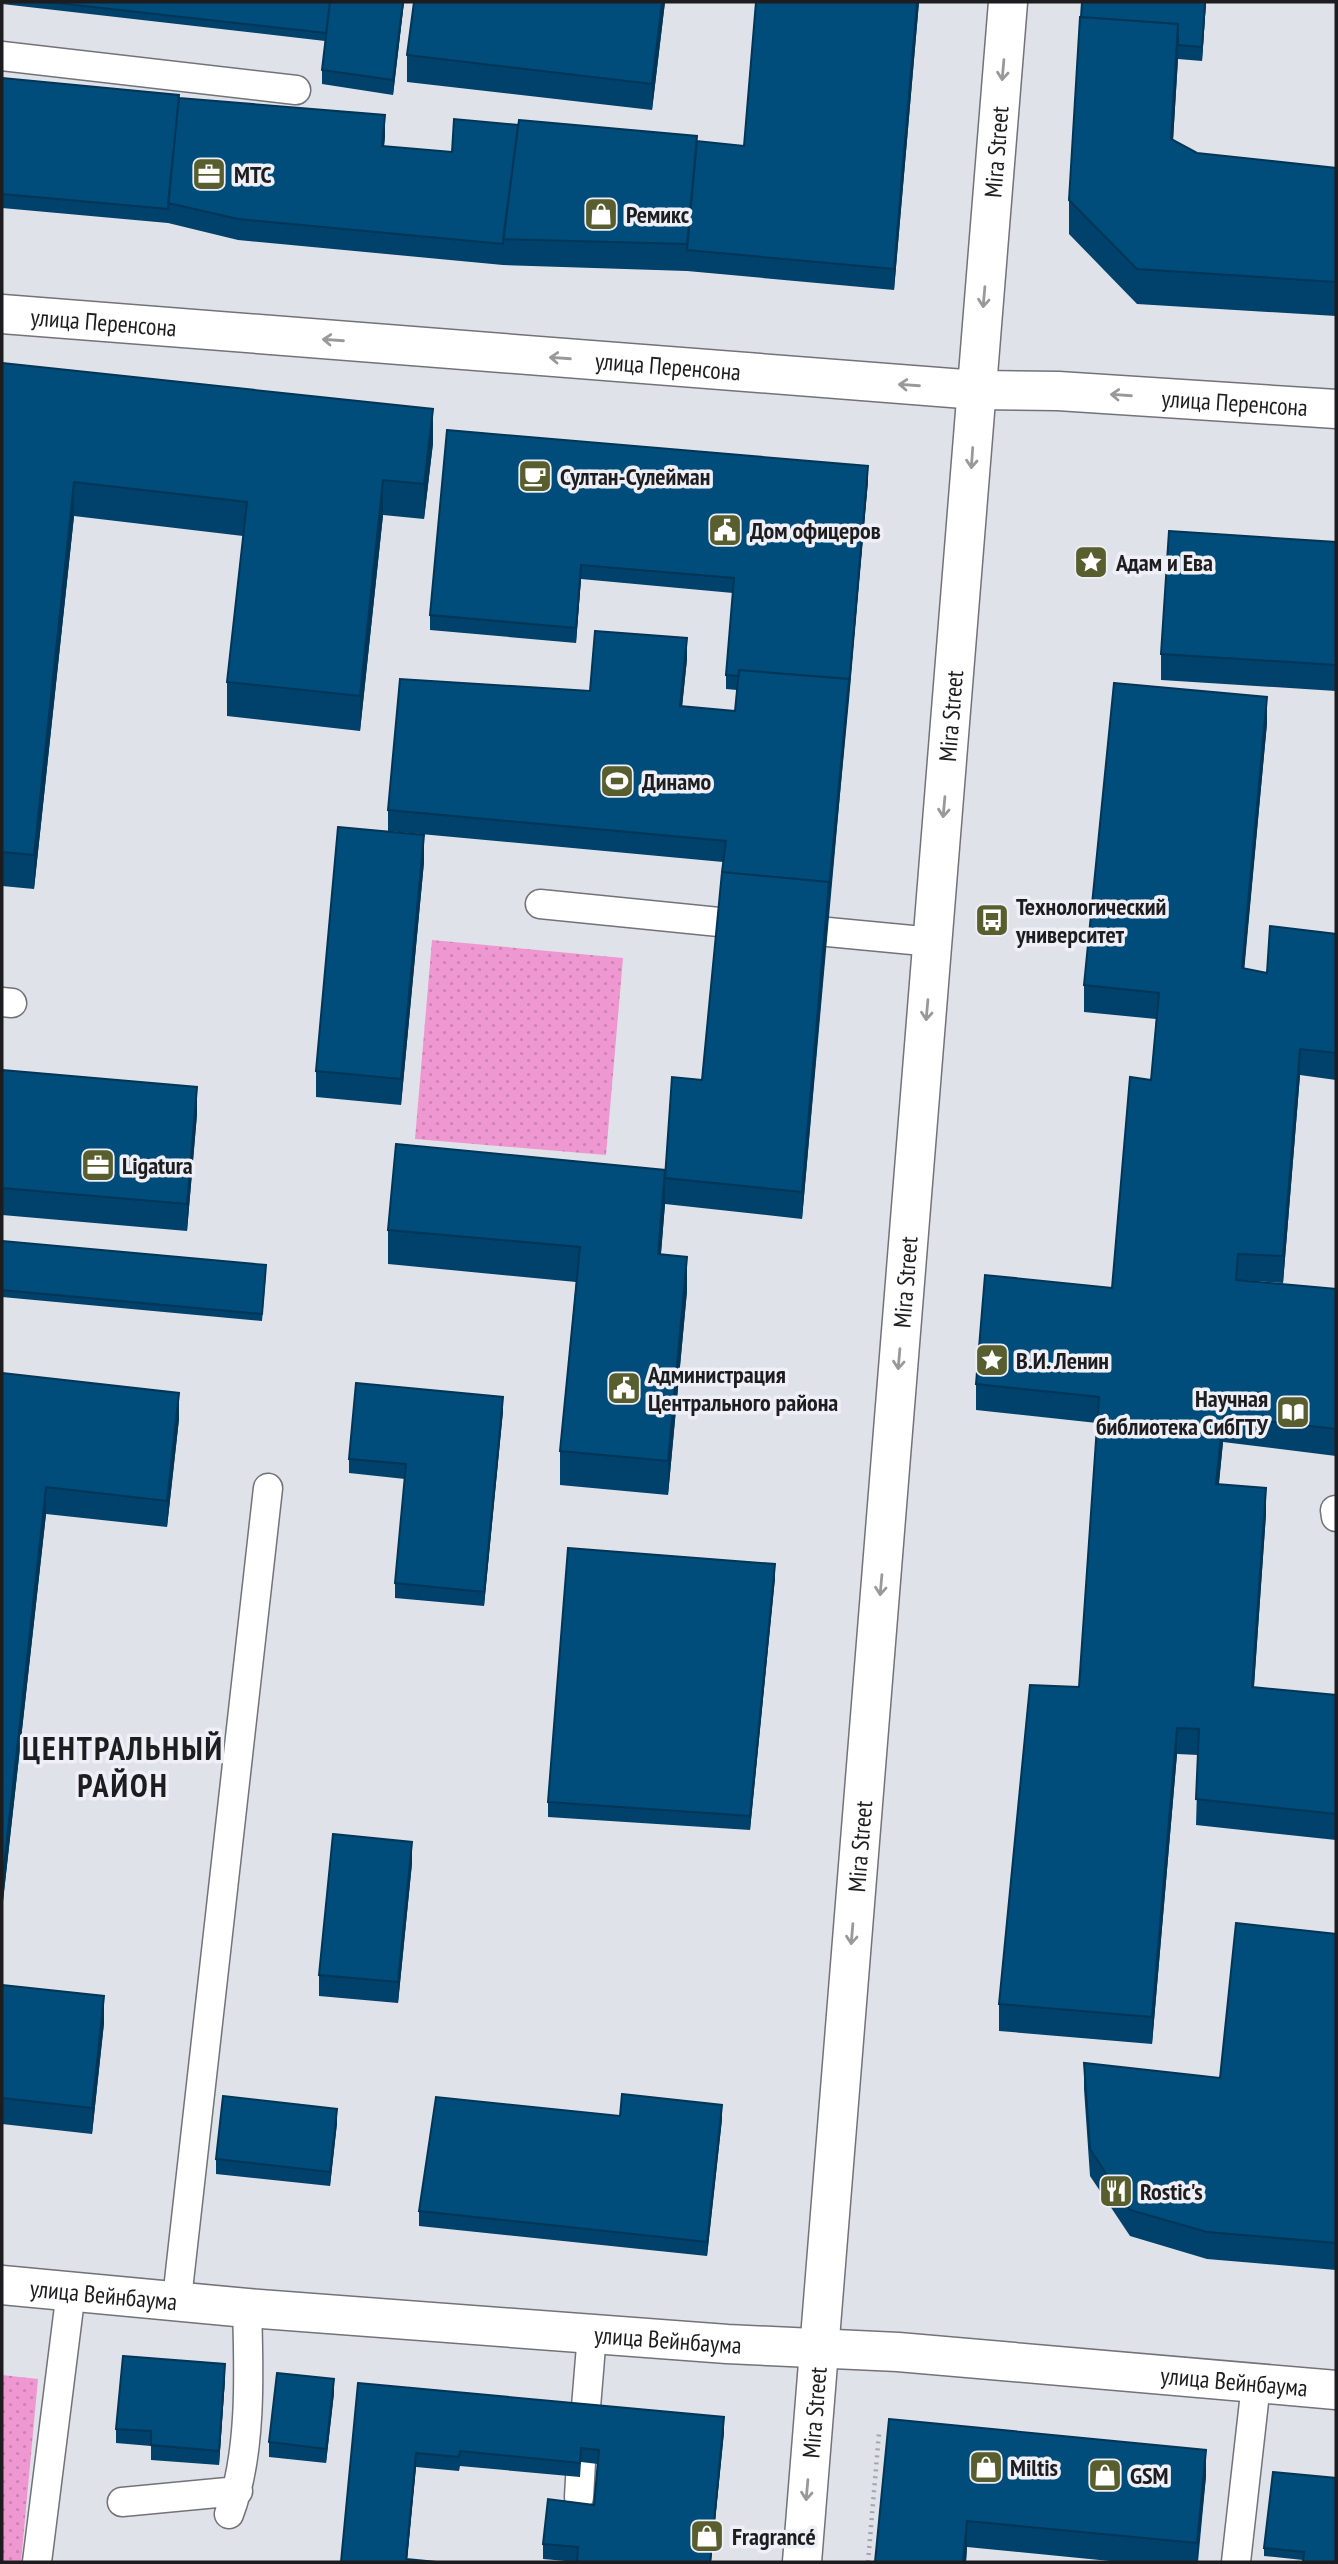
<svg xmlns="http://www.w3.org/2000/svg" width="1338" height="2564" font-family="'PT Sans Narrow',sans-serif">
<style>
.green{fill:url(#green-dots)}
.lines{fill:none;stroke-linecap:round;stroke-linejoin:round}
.service-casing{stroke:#717379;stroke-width:31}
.tertiary-casing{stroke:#717379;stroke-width:41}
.primary-casing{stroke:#717379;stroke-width:41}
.trunk-casing{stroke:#717379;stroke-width:41}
.path{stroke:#a4a5ac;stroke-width:4.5;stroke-dasharray:2 5;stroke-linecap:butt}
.service{stroke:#fff;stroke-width:28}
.tertiary{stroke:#fff;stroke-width:38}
.primary{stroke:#fff;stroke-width:38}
.trunk{stroke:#fff;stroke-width:38}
.wall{fill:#00426b}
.shaded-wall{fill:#003657}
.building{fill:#004d7c;stroke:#003657;stroke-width:2}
.oneway{stroke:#99999b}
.labels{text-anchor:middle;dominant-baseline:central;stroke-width:7;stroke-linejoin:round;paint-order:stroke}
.street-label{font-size:24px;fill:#1d1d20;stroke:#eeeff7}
.poi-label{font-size:24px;font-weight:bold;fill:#1d1d20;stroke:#eeeff7;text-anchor:start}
.district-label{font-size:32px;font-weight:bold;letter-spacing:2px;fill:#1d1d20;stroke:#eeeff7}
</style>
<defs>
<pattern id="green-dots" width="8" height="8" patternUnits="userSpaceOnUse" patternTransform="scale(1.75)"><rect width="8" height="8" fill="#ef97d0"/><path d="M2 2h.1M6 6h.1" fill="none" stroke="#cc82b2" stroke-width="1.8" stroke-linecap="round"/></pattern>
</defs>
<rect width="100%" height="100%" fill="#e0e2ea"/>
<path class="green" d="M432 940 623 958 606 1155 415 1139Z
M2 2375 38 2379 21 2562H2Z"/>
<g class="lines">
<g class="service-casing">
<path id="service" d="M2 56 296 90
M540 904 719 922
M828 932 933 942
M2 1002 12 1003
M1335 1510 1336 1517
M177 2299 268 1488
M585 2419 592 2334
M579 2497 581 2462
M122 2502 238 2491
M229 2514C252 2455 249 2370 247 2308
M37 2562 71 2291
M1236 2562 1256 2384"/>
</g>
<g class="tertiary-casing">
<g id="tertiary">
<path id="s1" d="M2 314 977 390 1058 391 1336 409"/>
</g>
</g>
<g class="primary-casing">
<g id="primary">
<path id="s2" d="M802 2562 1008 2"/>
</g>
</g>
<g class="trunk-casing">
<g id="trunk">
<path id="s3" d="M2 2285 247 2308 727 2344 898 2352 1336 2390"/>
</g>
</g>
<path class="path" d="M868 2562 879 2433"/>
<use href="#service" class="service"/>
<use href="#tertiary" class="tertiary"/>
<use href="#primary" class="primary"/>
<use href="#trunk" class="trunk"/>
</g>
<path class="wall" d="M2 2H404L393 95 322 84V70L325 41 2 4Z
M414 2H665L652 110 407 82V55Z
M756 2H919L894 290 687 271 503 265 238 240 168 223 2 208V78L179 98 385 136 384 146 452 152 697 141 744 146Z
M1082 2H1206L1202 61 1178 59 1173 140 1197 153 1336 168V316L1137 304 1069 234V200Z
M2 363 433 443 424 519 383 515 360 731 227 716V682L243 536 74 516 34 889 2 886Z
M447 430 868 481 802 1219 665 1204 661 1254 687 1291 668 1495 560 1485V1451L576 1282 388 1264V1230L665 1170 702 1080 723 862 388 831V810L590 691 687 659 682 706 735 711 737 690 726 689V675L733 593 581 579 576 643 430 630V615Z
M1336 542V691L1161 680V654Z
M1267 723 1244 968 1267 973 1336 934V1080L1300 1075 1283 1283 1238 1280 1336 1289V1456L1223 1442 1219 1484 1266 1514 1254 1687 1336 1695V1840L1196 1825 1198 1755 1177 1754 1152 2044 999 2031V2004L1079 1687 1097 1423 976 1410V1384L1112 1288 1151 1080 1156 1019 1084 1012V985Z
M424 862 401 1105 316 1097V1071Z
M2 1070 197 1114 187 1231 2 1215Z
M2 1241 266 1273 262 1321 2 1297Z
M2 1373 179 1419 167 1527 46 1514 2 1910Z
M503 1411 484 1606 395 1598V1583L405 1479 349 1473V1459Z
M775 1578 750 1830 548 1817V1802Z
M412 1863 398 2003 319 1996V1975Z
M1336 1934V2270L1207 2259 1130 2236 1090 2176 1084 2089V2063L1220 2078Z
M2 1985 104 2023 92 2134 2 2124Z
M620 2116 722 2119 707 2256 419 2226V2211Z
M337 2123 330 2186 216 2174V2159Z
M225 2379 219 2465 151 2460V2446L116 2443V2429Z
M358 2383 724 2432 711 2562H577L543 2559V2544L594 2505 598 2464 581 2462 580 2477 460 2466 459 2471 416 2467 407 2559 341 2562Z
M334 2393 326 2463 269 2457V2442Z
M889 2419 1206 2476 1198 2562H1120L967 2547 966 2562H875Z
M1336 2478 1303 2560 1264 2556V2548Z"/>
<path class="shaded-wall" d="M403 2H404L393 95V80Z
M662 2H665L652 110V84Z
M917 2H919L894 290V269Z
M1205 2H1206L1202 61V47Z
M1178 24V58L1171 174V139Z
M385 115V136L382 167V146Z
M433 409V443L424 519V484Z
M868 466V481L849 700 829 909 802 1219V1192Z
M383 480V515L360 731V696Z
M74 482V516L34 889V855Z
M581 565V579L576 643V628Z
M687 638V659L680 727V706Z
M1267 697V723L1242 994V968Z
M424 835V862L401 1105V1079Z
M1300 1049V1075L1283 1283V1256Z
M197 1087V1114L187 1231V1204Z
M665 1170V1204L658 1288V1254Z
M687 1257V1291L668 1495V1461Z
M179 1393V1419L167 1527V1501Z
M503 1397V1411L484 1606V1592Z
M1223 1416V1442L1216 1510V1484Z
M46 1487V1514L2 1910V1884Z
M1266 1488V1514L1252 1713V1687Z
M775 1564V1578L750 1830V1816Z
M1177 1728V1754L1152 2044V2017Z
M412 1842V1863L398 2003V1982Z
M104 1996V2023L92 2134V2108Z
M722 2105V2119L707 2256V2242Z
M337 2109V2123L330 2186V2172Z
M225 2364V2379L219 2465V2451Z
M334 2379V2393L326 2463V2449Z
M724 2417V2432L711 2562H710Z
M1206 2450V2476L1197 2562V2543Z
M416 2453V2467L407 2562H406Z
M967 2521V2547L966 2562H963Z"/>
<path class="building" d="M48 2H330L326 33Z
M330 2H403L393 80 322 70Z
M414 2H662L652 84 407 55Z
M756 2H917L894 269 687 250 697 141 744 146Z
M1082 2H1205L1202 47 1178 45V24L1081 17Z
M1080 17 1178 24 1171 139 1197 153 1336 168V282L1137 269 1069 200Z
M2 78 179 95 168 209 2 194Z
M179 98 385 115 382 146 452 152 454 119 518 125 503 244 238 219 168 203Z
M519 120 697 136 687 244 503 239Z
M2 363 433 409 424 484 383 480 360 696 227 682 247 502 74 482 34 855 2 852Z
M447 430 868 466 849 685V679L739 670V676L726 675 734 578 581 565 576 628 430 615Z
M1169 531 1336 542V665L1161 654Z
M595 631 687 638 680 706 735 711 739 670 849 679 829 888V882L722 872 726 841 388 810 400 679 590 691Z
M1114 683 1267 697 1242 968 1267 973 1270 926 1336 934V1053L1300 1049 1283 1256 1238 1254 1236 1280 1336 1289V1429L1223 1416 1216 1484 1266 1488 1252 1687 1336 1695V1814L1196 1799 1199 1729 1177 1728 1152 2017 999 2004 1030 1685 1079 1687 1099 1397 976 1384 985 1275 1112 1288 1130 1077 1151 1080 1159 993 1084 985Z
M338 827 424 835 401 1079 316 1071Z
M722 872 829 882 802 1192 665 1178 672 1077 702 1080Z
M2 1070 197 1087 187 1204 2 1188Z
M396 1144 665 1170 658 1254 687 1257 668 1461 560 1451 580 1247 388 1230Z
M2 1241 266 1265 262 1314 2 1290Z
M2 1373 179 1393 167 1501 46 1487 2 1884Z
M356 1383 503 1397 484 1592 395 1583 406 1464 349 1459Z
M568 1548 775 1564 750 1816 548 1802Z
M333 1834 412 1842 398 1982 319 1975Z
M1236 1923 1336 1934V2243L1207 2232 1130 2210 1090 2149 1084 2063 1220 2078Z
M2 1985 104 1996 92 2108 2 2098Z
M622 2094 722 2105 707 2242 419 2211 436 2097 620 2116Z
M223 2096 337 2109 330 2172 216 2159Z
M123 2356 225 2364 219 2451 151 2445V2431L116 2429Z
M277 2373 334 2379 326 2449 269 2442Z
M358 2383 724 2417 710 2562H577L578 2547 543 2544 548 2499 594 2505 599 2450 581 2448 580 2463 460 2451 459 2457 416 2453 406 2559 437 2562H341Z
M889 2419 1206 2450 1197 2543 967 2521 963 2562H875Z
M1273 2472 1336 2478V2562H1303L1304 2552 1264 2548Z"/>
<defs><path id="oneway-shaft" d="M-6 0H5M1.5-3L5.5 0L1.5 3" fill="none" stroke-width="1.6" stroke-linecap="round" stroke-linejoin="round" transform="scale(1.75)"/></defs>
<g class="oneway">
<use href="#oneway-shaft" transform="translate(1003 70) rotate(95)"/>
<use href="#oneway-shaft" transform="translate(984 297) rotate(95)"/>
<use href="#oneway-shaft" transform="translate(333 340) rotate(-176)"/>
<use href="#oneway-shaft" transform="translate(560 358) rotate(-176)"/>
<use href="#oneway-shaft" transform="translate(909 385) rotate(-176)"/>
<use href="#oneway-shaft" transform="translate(1121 395) rotate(-176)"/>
<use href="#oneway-shaft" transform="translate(972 458) rotate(94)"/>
<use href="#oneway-shaft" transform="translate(944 807) rotate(95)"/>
<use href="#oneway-shaft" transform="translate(927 1010) rotate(95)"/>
<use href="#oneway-shaft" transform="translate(899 1359) rotate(95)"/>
<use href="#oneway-shaft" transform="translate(881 1585) rotate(95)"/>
<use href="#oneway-shaft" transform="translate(852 1934) rotate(95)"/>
<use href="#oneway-shaft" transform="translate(807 2490) rotate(95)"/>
</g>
<defs>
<g id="office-square" transform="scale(1.75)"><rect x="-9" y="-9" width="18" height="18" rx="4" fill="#585e2d" stroke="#eeeff7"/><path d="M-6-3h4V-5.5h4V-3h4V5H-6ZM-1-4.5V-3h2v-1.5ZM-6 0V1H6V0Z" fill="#fff"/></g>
<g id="shop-square" transform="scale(1.75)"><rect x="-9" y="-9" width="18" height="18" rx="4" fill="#585e2d" stroke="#eeeff7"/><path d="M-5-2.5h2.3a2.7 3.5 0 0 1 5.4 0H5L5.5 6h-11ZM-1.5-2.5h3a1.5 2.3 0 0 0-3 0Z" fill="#fff"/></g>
<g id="cafe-square" transform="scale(1.75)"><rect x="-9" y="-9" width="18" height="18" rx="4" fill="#585e2d" stroke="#eeeff7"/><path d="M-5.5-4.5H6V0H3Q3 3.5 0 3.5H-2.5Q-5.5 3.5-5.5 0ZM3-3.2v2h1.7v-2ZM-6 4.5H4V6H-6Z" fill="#fff"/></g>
<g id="civic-square" transform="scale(1.75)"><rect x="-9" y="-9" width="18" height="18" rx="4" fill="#585e2d" stroke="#eeeff7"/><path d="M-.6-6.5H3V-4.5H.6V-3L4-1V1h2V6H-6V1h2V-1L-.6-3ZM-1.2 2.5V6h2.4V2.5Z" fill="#fff"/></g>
<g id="sight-square" transform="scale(1.75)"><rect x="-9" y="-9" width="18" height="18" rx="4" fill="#585e2d" stroke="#eeeff7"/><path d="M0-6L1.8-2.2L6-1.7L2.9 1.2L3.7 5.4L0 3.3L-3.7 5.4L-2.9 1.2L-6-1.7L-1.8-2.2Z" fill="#fff"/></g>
<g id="stadium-square" transform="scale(1.75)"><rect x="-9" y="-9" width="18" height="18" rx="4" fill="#585e2d" stroke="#eeeff7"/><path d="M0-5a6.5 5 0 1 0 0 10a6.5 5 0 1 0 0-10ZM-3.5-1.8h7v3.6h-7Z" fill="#fff"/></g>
<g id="bus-square" transform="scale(1.75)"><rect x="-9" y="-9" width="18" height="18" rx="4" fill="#585e2d" stroke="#eeeff7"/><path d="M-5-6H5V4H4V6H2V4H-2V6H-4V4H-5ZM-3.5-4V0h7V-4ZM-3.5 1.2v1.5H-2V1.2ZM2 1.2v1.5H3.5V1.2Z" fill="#fff"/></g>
<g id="library-square" transform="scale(1.75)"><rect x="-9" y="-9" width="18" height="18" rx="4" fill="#585e2d" stroke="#eeeff7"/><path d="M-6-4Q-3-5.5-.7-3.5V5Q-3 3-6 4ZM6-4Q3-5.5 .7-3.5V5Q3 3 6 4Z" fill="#fff"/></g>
<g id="restaurant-square" transform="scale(1.75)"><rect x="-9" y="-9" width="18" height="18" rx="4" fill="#585e2d" stroke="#eeeff7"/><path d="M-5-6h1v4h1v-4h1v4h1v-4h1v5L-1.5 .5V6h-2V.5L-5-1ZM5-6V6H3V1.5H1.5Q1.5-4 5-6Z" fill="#fff"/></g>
</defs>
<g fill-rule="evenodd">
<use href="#office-square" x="209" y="174"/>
<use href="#shop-square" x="601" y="214"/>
<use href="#cafe-square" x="535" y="476"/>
<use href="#civic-square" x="725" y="530"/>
<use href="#sight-square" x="1091" y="562"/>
<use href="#stadium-square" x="617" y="781"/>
<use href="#bus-square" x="992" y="920"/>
<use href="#office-square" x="98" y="1165"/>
<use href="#sight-square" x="992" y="1360"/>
<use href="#civic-square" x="624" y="1388"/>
<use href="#library-square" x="1293" y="1412"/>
<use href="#restaurant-square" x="1116" y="2191"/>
<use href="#shop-square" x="986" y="2467"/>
<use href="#shop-square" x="1105" y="2475"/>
<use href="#shop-square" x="707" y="2536"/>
</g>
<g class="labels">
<g class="street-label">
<text stroke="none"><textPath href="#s2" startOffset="2418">Mira Street</textPath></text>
<text stroke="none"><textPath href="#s1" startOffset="102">улица Перенсона</textPath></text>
<text stroke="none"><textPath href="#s1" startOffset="668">улица Перенсона</textPath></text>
<text stroke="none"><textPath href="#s1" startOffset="1236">улица Перенсона</textPath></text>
<text stroke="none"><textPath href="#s2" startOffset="1852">Mira Street</textPath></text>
<text stroke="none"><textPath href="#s2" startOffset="1284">Mira Street</textPath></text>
<text stroke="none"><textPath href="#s2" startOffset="718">Mira Street</textPath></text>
<text stroke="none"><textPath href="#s3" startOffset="102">улица Вейнбаума</textPath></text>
<text stroke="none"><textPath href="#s3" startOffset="668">улица Вейнбаума</textPath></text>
<text stroke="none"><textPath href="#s3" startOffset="1236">улица Вейнбаума</textPath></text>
<text stroke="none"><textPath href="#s2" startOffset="150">Mira Street</textPath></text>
</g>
<g class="poi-label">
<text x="234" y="174">МТС</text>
<text x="626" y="214">Ремикс</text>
<text x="560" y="476">Султан-Сулейман</text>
<text x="750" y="530">Дом офицеров</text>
<text x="1116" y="562">Адам и Ева</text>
<text x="642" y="781">Динамо</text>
<text x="1016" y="906">Технологический<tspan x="1016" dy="28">университет</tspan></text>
<text x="122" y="1165">Ligatura</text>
<text x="1016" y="1360">В.И. Ленин</text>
<text x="648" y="1374">Администрация<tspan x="648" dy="28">Центрального района</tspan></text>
<text x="1268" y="1398" text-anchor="end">Научная<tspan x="1268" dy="28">библиотека СибГТУ</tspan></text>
<text x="1140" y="2191">Rostic's</text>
<text x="1010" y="2467">Miltis</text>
<text x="1130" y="2475">GSM</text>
<text x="732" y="2536">Fragrancé</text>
</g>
<g class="district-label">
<text x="123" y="1748">ЦЕНТРАЛЬНЫЙ<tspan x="123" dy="37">РАЙОН</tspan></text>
</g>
</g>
<rect width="1338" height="2564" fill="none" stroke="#1d1d20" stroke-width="7"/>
</svg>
